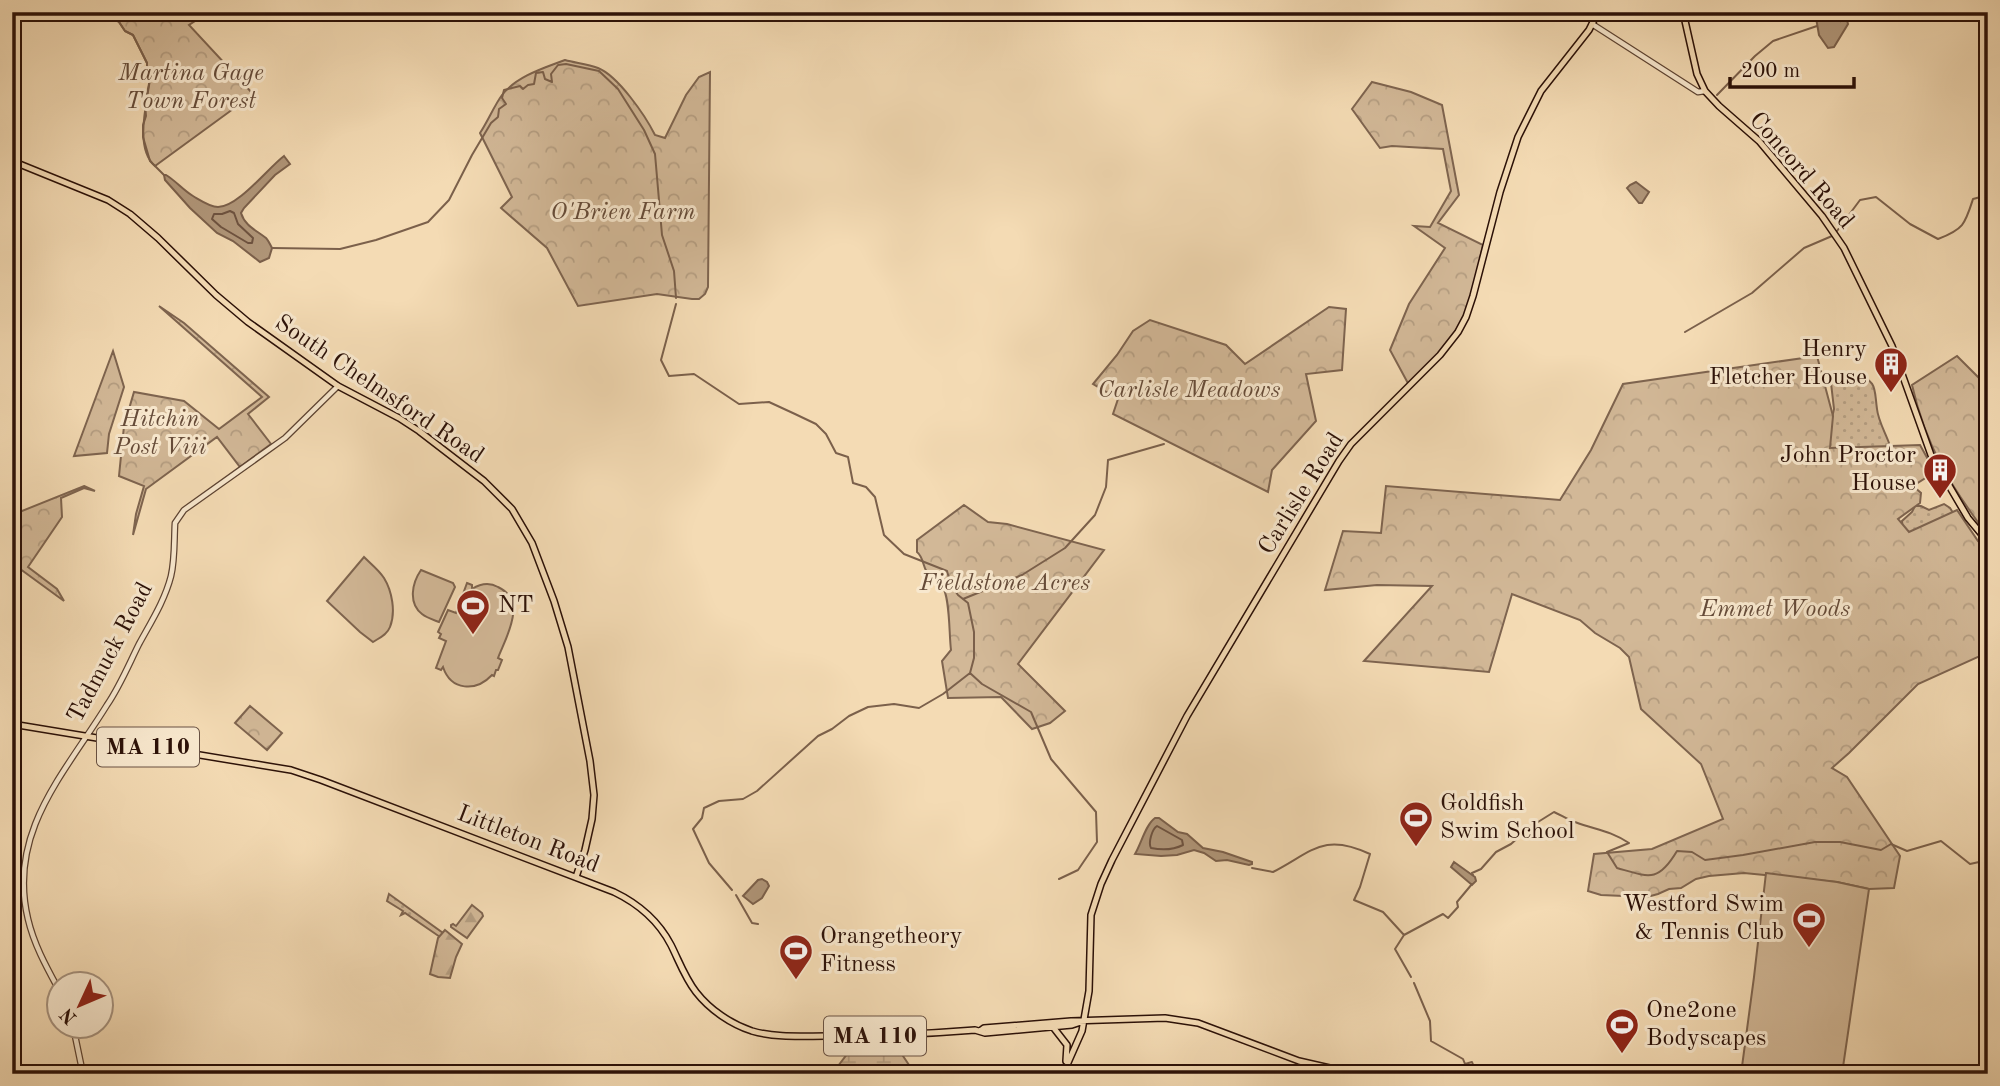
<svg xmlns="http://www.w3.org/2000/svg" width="2000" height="1086" font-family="'Old Standard TT',serif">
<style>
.grass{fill:url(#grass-dots);stroke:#7e644f;stroke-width:2}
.forest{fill:url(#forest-firs);stroke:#7e644f;stroke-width:2}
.wetland{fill:url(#wetland-marsh);stroke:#7e644f;stroke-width:2}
.park{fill:url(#park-crowns);stroke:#7e644f;stroke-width:2}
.pitch{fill:#d2b897;stroke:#7e644f;stroke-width:2}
.water{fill:#b09679;stroke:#7b604b;stroke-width:2}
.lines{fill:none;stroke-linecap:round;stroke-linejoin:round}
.shore{stroke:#6e5340;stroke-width:2}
.stream{stroke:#7b604b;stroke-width:2}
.minor-casing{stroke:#5d4332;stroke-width:7}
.major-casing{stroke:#2b1007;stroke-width:8}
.highway-casing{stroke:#2b1007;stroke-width:9}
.minor{stroke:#f8e8ce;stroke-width:4.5}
.major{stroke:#f4dbb4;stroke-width:5}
.highway{stroke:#f4dbb4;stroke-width:6}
.labels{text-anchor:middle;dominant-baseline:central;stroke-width:6;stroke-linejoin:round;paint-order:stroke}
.shield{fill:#f8e8ce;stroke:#685143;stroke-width:2}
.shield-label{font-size:23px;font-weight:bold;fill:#2b1007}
.park-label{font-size:24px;font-style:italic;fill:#654b39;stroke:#f8e8ce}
.street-label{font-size:24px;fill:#2b1007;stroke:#f8e8ce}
.poi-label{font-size:24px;fill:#2b1007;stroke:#f8e8ce;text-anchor:start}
</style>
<defs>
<pattern id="grass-dots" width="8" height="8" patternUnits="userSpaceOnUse" patternTransform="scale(1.75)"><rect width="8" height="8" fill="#d2b897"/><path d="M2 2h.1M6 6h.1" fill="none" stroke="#b49d81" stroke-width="1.8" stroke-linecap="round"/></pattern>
<pattern id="forest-firs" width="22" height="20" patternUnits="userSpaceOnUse" patternTransform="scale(1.75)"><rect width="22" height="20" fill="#d2b897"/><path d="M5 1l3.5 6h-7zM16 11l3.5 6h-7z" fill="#b49d81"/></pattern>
<pattern id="wetland-marsh" width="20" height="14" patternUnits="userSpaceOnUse" patternTransform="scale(1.75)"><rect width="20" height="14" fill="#d2b897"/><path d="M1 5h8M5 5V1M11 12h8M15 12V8" fill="none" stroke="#b49d81"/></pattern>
<pattern id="park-crowns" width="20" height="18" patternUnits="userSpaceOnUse" patternTransform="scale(1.75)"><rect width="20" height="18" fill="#d2b897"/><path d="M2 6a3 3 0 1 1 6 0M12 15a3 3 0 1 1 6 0" fill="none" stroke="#b49d81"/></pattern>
</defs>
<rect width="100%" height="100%" fill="#f4dbb4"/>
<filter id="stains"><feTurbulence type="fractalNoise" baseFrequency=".00286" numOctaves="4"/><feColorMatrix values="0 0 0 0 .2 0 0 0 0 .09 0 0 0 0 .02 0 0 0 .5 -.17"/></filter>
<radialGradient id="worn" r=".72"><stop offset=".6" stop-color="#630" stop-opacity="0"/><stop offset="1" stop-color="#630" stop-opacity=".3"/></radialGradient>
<path class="grass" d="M1855 373C1878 382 1874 388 1877 409 1878 420 1885 432 1889 443L1885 453 1831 452 1826 445 1834 409 1831 383 1834 379Z
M1944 504 1950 508 1955 516 1817 616 1903 531 1902 521 1912 512 1915 506H1921L1929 510Z
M389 894 443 933 440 937 405 913 401 915 403 911 387 901Z"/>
<path class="forest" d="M472 905 482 913 483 916 467 938 451 927V925L453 924 456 926Z
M445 930 462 944 456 957 450 978 438 977 430 974 438 938Z"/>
<path class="wetland" d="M897 1047 915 1074H832L851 1049Z"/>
<path class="park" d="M102 12H209L189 25 254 95 244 101 155 166C134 148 147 103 150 79L147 73V63L133 35 125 31 119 22Z
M565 60C576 63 587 64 598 68 618 76 645 115 655 135L665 138 686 95 699 77 710 72 708 287 705 294 699 299H692L657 294 578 306 547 248 501 208 512 197 480 133C488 121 494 106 502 95 517 76 544 68 565 60Z
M1372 82 1411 92 1442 105 1459 195 1438 223 1483 245 1471 300 1456 334 1410 387 1390 350 1409 304 1445 248 1414 226 1430 227 1451 191 1443 149 1392 146 1380 148 1352 109Z
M159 306 184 323 269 397 248 414 271 444 240 467 217 437 146 489 133 535 136 514 144 486 119 476 124 426 134 392 184 401 219 429 262 397Z
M1329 307 1346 309 1342 370 1306 374 1316 421 1272 470 1268 492 1113 414 1118 399 1093 384 1117 355 1133 331 1150 320 1226 345 1245 364Z
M113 351 124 387 109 434 107 453 74 456Z
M1817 356 1833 416 1830 448 1920 445 1935 472 1913 486 1921 493 1920 503 1898 519 1909 532 1957 510 1978 541 1988 550V650L1978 657 1918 684 1849 753 1832 768 1847 777 1900 856 1894 888 1869 889 1837 882 1744 873 1709 876 1696 879 1681 888 1669 889 1658 894 1647 897 1601 895 1588 891 1594 854 1652 849 1723 819 1701 764 1641 709 1629 657 1620 648 1595 633 1580 620 1512 594 1489 672 1364 661 1432 586 1377 585 1325 590 1343 531 1381 533 1386 486 1560 500 1591 450 1623 384Z
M1957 356 1988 387V536C1950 485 1926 447 1912 385Z
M84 486 95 491 84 488 61 498 62 517 28 567 57 589 64 601 12 563V515Z
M964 505 988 522 1007 524 1104 550 1018 664 1065 711 1050 723 1032 729 1001 697 948 698 942 661 951 650C949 635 950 598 943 588 939 581 931 579 927 572 922 565 924 558 917 552V540Z
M250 706 282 733 267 750 235 723Z"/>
<path class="pitch" d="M364 557C370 563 379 570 384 578 392 591 396 612 390 627 387 635 379 638 373 642L360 632 327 601Z
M421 570 453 583 455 587 439 622C434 620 427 618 422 614 408 603 412 583 421 570Z
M467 583 472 585V589C480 584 489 582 498 587 528 601 506 637 498 658L502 660 498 670H496L494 676 492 675C476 692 451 691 443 667L441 670 436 668 446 641 439 638 441 634 438 632 448 610 456 613Z
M1766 873 1837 882 1869 889 1842 1074H1741L1754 977Z"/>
<path class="water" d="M1815 12H1841V21L1847 20 1848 24 1834 47 1828 48 1819 35Z
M284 156 290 164 275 175 244 208 241 213C245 226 256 230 266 238 267 239 271 246 272 248L269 258 260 262 233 241 217 233 190 208 165 180 164 175H166C176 181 183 190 193 196 200 200 210 207 218 207 238 207 268 168 284 156Z
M1636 182 1649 192 1642 203H1639L1627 188 1630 185Z
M1155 818H1159L1178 832 1187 834 1203 848 1223 852 1252 862V864L1249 865 1227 860 1216 861 1204 853 1194 850 1177 855 1161 856 1135 854C1141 844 1146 824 1155 818Z
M1454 862 1475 877 1476 881 1472 885 1451 867Z
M762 879 767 882 769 886 762 898 753 904 743 896 758 880Z"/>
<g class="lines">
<path class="shore" d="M230 211 234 213 238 224 253 238 252 243H248L221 227 212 219 214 214H222Z
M1157 826 1182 840 1183 845C1173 850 1161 850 1151 848 1148 843 1152 829 1157 826Z"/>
<path class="stream" d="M102 12 119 22 125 31 133 35 147 63V73L150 79 145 104 146 116 143 125V137L150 161 164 175
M1717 95 1755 56 1773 41 1817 26
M1837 231 1860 200 1876 197 1910 224 1938 239C1964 229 1965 224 1973 199L1988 195
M272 248 340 249 376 240 428 222 449 200 472 155 491 123 498 117 499 109 506 104 502 98 504 90 520 86 523 89 528 85 534 84 536 73 543 72 545 79 552 82 551 74 558 65 566 64 599 71 618 89 644 130 655 154 662 235 674 271 676 298
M676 304 661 360 669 376 694 374 739 404 769 402 795 414 816 424 826 434 836 453 848 457 853 483 866 487 875 497 884 535 904 554 947 571 951 585 958 595 968 603 974 632V658L970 673 943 694 919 708 894 704 868 707 849 716 832 729 818 736 757 791 743 799 719 801 704 808 702 818 693 829 709 863 732 890
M1685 332 1752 293 1804 248 1832 236
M963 599 1022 575 1065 548 1095 515 1106 487 1108 460 1164 444
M970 673 982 684 1031 712 1051 759 1096 812 1097 842 1078 870 1059 879
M1252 868 1273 872C1312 852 1323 832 1370 854L1360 887 1354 900 1383 912 1404 935
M1473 875 1472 873 1481 869 1496 852 1511 844 1530 827 1554 812C1561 815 1568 820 1575 822 1596 830 1609 830 1629 843L1607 852 1617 868C1649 877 1658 883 1677 851L1692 852 1705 860 1743 855 1815 842H1840L1881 850 1891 844 1907 851 1941 841 1970 864 1988 860
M736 895 752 923 758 924
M1411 977 1395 949 1404 935 1443 914 1448 918 1458 907 1457 902 1472 884
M1414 983 1430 1021 1431 1041 1463 1059 1465 1064 1472 1062 1474 1067"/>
<g class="minor-casing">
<path id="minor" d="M1592 24 1698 92 1705 91
M60 992C47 968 34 945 28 919 7 832 65 773 107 705 120 686 129 664 139 644 151 622 165 600 171 576 175 559 174 540 175 523L184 510 285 438 338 386
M73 1026 83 1074"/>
</g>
<g class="major-casing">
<path id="major" d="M1683 12 1697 74 1705 91 1719 106 1759 141 1822 216 1844 248 1892 346 1931 455 1968 518 1988 542
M12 161 108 200 130 214 158 238 216 295 248 322 338 386 399 418 419 431 484 481 512 509 532 543 554 601 568 647 590 761 594 795 592 819 585 850 576 877
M12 724 291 770 321 780 614 892C639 904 658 920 671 945 679 961 685 978 696 992 710 1010 731 1024 752 1031 776 1038 802 1036 826 1036 876 1036 925 1034 975 1030L985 1033 1072 1025 1084 1021
M1053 1027 1067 1045 1066 1061
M980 1031 984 1028 1071 1021 1165 1018 1198 1023 1299 1061 1334 1069 1371 1071H1537L1574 1074
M1063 1074 1082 1031 1089 991 1091 915 1101 884 1112 860 1187 716 1339 461 1351 444 1440 355 1458 332 1466 317 1473 296 1500 192 1518 137 1541 91 1589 30 1598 12"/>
</g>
<g class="highway-casing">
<path id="highway" d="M12 1073 13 1074"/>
</g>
<use href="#minor" class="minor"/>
<use href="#major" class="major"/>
<use href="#highway" class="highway"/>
</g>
<defs>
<g id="building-pin" transform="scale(1.75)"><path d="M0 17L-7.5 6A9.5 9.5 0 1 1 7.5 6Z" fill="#8f2418" stroke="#f8e8ce"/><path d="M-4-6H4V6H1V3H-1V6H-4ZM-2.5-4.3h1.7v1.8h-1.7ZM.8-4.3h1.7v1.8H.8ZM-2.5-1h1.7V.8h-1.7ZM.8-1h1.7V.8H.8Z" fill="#fff"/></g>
<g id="stadium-pin" transform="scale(1.75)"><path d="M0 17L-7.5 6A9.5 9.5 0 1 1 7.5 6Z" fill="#8f2418" stroke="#f8e8ce"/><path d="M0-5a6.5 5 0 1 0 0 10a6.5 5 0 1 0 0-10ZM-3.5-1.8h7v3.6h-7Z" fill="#fff"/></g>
</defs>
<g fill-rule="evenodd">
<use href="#building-pin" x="1891" y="364"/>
<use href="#building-pin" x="1940" y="470"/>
<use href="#stadium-pin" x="473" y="606"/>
<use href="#stadium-pin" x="1416" y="818"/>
<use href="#stadium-pin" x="1809" y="919"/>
<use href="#stadium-pin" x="796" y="951"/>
<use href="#stadium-pin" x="1622" y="1025"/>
</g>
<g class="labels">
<g class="shield">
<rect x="97" y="727.5" width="102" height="39" rx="5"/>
<rect x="824" y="1016.5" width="102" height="39" rx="5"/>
</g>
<g class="shield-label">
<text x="148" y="747">MA 110</text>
<text x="875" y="1036">MA 110</text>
</g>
<g class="park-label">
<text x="191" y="74">Martina Gage<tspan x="191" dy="28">Town Forest</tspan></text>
<text x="623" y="213">O'Brien Farm</text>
<text x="1189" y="391">Carlisle Meadows</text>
<text x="160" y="420">Hitchin<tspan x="160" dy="28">Post Viii</tspan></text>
<text x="1005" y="584">Fieldstone Acres</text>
<text x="1775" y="610">Emmet Woods</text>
</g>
<g class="street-label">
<text transform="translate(1801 171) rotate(49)">Concord Road</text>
<text transform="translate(379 390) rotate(34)">South Chelmsford Road</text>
<text transform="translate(1302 494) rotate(-58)">Carlisle Road</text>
<text transform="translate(111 653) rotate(-62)">Tadmuck Road</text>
<text transform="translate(528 840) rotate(21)">Littleton Road</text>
</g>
<g class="poi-label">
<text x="1867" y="350" text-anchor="end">Henry<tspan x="1867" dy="28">Fletcher House</tspan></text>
<text x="1916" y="456" text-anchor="end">John Proctor<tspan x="1916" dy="28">House</tspan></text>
<text x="498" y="606">NT</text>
<text x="1440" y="804">Goldfish<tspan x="1440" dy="28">Swim School</tspan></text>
<text x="1784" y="905" text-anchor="end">Westford Swim<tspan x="1784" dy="28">&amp; Tennis Club</tspan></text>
<text x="820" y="937">Orangetheory<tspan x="820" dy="28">Fitness</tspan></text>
<text x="1646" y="1011">One2one<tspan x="1646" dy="28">Bodyscapes</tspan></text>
</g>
</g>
<rect width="2000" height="1086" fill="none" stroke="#f4dbb4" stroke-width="42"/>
<rect x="14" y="14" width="1972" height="1058" fill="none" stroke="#2b1007" stroke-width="3.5"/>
<rect x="21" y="21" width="1958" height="1044" fill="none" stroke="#2b1007" stroke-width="2"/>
<g transform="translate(80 1005) rotate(226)"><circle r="33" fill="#f8e8ce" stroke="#a6927e" stroke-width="2"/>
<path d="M0-5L12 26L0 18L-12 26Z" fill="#8f2418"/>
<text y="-10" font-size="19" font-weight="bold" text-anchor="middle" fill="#2b1007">N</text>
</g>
<path d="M1730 77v10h124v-10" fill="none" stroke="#2b1007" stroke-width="3.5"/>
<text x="1741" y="77" font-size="21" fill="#2b1007" stroke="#f8e8ce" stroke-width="5" paint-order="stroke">200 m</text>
<rect width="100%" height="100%" filter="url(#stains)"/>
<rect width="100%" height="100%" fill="url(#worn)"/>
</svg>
